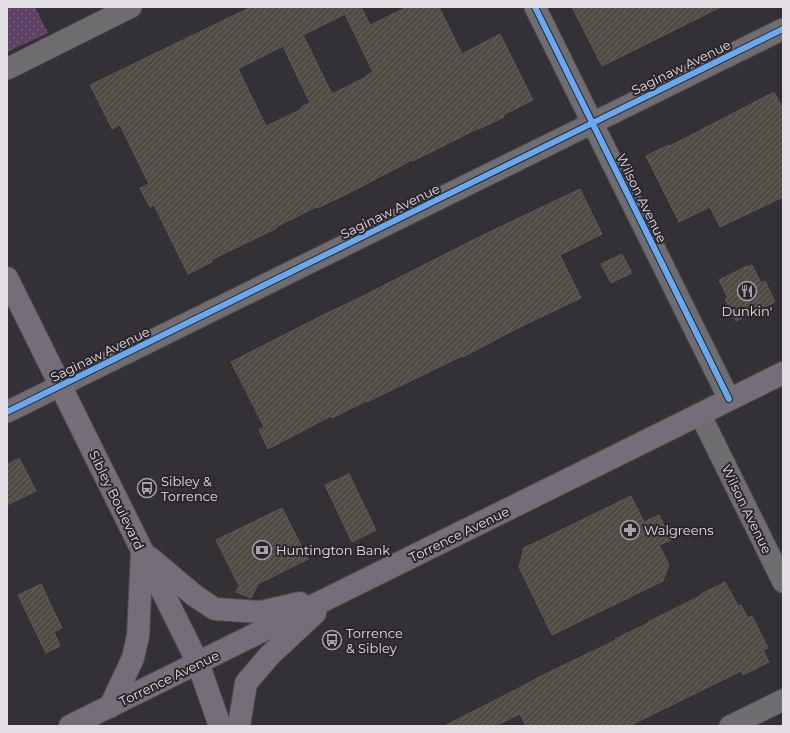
<svg xmlns="http://www.w3.org/2000/svg" width="790" height="733" font-family="Montserrat,sans-serif">
<style>
.grass{fill:url(#grass-dots)}
.building{fill:url(#building-hatch);stroke:#5a5959;fill-rule:evenodd}
.lines{fill:none;stroke-linecap:round;stroke-linejoin:round}
.minor-casing{stroke:#504d51;stroke-width:23}
.major-casing{stroke:#504d51;stroke-width:24}
.minor{stroke:#706d71;stroke-width:21}
.major{stroke:#756d77;stroke-width:22}
.cycleway-casing{stroke:#2b262c;stroke-width:8}
.cycleway{stroke:#66a8f1;stroke-width:6}
.labels{text-anchor:middle;dominant-baseline:central;stroke-width:4;stroke-linejoin:round;paint-order:stroke}
.street-label{font-size:13px;fill:#e2dee3;stroke:#2b262c}
.poi-label{font-size:13px;fill:#e2dee3;stroke:#2b262c;text-anchor:start}
</style>
<defs>
<pattern id="grass-dots" width="8" height="8" patternUnits="userSpaceOnUse"><rect width="8" height="8" fill="#5e4266"/><path d="M2 2h.1M6 6h.1" fill="none" stroke="#755d7c" stroke-width="1.8" stroke-linecap="round"/></pattern>
<pattern id="building-hatch" width="6" height="6" patternUnits="userSpaceOnUse"><rect width="6" height="6" fill="#504c43"/><path d="M-1 1l2-2M0 6l6-6M5 7l2-2" fill="none" stroke="#69655e"/></pattern>
</defs>
<rect width="100%" height="100%" fill="#343136"/>
<path class="grass" d="M7 7H35L48 33 7 52Z"/>
<path class="building" d="M251 7H361L370 25 407 7H439L462 54 500 34 533 100 503 115 504 117 479 129V128L413 161 412 160 349 193 317 208 316 207 276 227 277 228 211 260 212 262 188 274 154 205 150 207 140 188 149 184 120 125 112 129 90 85ZM345 14 373 72 366 76V77L332 94 303 35ZM283 46 310 103 301 107 302 109 266 126 238 69Z
M572 7H721L602 66Z
M774 92 783 109V197L720 227 710 207 679 222 646 156 669 145 670 146Z
M580 189 602 234 560 255 581 298 516 329 463 357 462 356 367 402 366 401 332 418 331 416 268 449 259 430 264 427 231 362 321 316 353 301 481 236Z
M622 254 632 273 611 283 601 264Z
M752 265 761 283 765 281 775 302 736 321 725 299 728 298 719 280 747 266V267Z
M19 458 36 491 7 505V465Z
M349 474 376 530 352 542 325 485Z
M631 496 644 522 659 515 671 540 659 545 669 565 663 581 552 635 519 567 524 548Z
M282 508 308 559 258 584 251 598 236 592 239 586 216 540Z
M725 582 738 606 741 605 748 618 752 616 768 648 763 650 769 662 743 675 741 671 629 726H526L520 714 495 726H444L517 689 545 674 616 640 615 639 648 623V622L702 595 701 594Z
M41 584 62 628 54 632 60 646 46 653 18 595Z"/>
<g class="lines">
<g class="minor-casing">
<path id="minor" d="M535 7 729 399
M7 69 131 7
M7 412 783 29
M700 414 783 582
M730 726 783 700"/>
</g>
<g class="major-casing">
<path id="major" d="M7 278 198 663 220 726
M150 558 195 596 215 609 261 612 300 603
M110 707 133 658 138 636 142 553
M70 726 783 373
M239 726 246 683 269 656 315 613"/>
</g>
<use href="#minor" class="minor"/>
<use href="#major" class="major"/>
<g class="cycleway-casing">
<path id="cycleway" d="M535 7 729 399
M7 412 783 29"/>
</g>
<use href="#cycleway" class="cycleway"/>
</g>
<defs>
<g id="restaurant-ring" transform="scale(1)"><circle r="9.5" fill="#2b262c" stroke="#a5a1a6" stroke-width="1.5"/><path d="M-5-6h1v4h1v-4h1v4h1v-4h1v5L-1.5 .5V6h-2V.5L-5-1ZM5-6V6H3V1.5H1.5Q1.5-4 5-6Z" fill="#a5a1a6"/></g>
<g id="bus-ring" transform="scale(1)"><circle r="9.5" fill="#2b262c" stroke="#a5a1a6" stroke-width="1.5"/><path d="M-5-6H5V4H4V6H2V4H-2V6H-4V4H-5ZM-3.5-4V0h7V-4ZM-3.5 1.2v1.5H-2V1.2ZM2 1.2v1.5H3.5V1.2Z" fill="#a5a1a6"/></g>
<g id="pharmacy-ring" transform="scale(1)"><circle r="9.5" fill="#2b262c" stroke="#a5a1a6" stroke-width="1.5"/><path d="M-2-6h4v4h4v4h-4v4h-4v-4h-4v-4h4Z" fill="#a5a1a6"/></g>
<g id="bank-ring" transform="scale(1)"><circle r="9.5" fill="#2b262c" stroke="#a5a1a6" stroke-width="1.5"/><path d="M-6-4H6V4H-6ZM0-2.3a2.3 2.3 0 1 0 0 4.6a2.3 2.3 0 1 0 0-4.6Z" fill="#a5a1a6"/></g>
</defs>
<g fill-rule="evenodd">
<use href="#restaurant-ring" x="747" y="291"/>
<use href="#bus-ring" x="147" y="488"/>
<use href="#pharmacy-ring" x="630" y="530"/>
<use href="#bank-ring" x="262" y="550"/>
<use href="#bus-ring" x="332" y="640"/>
</g>
<g class="labels">
<g class="street-label">
<text transform="translate(681 67) rotate(-26)">Saginaw Avenue</text>
<text transform="translate(642 198) rotate(64)">Wilson Avenue</text>
<text transform="translate(390 211) rotate(-26)">Saginaw Avenue</text>
<text transform="translate(100 354) rotate(-26)">Saginaw Avenue</text>
<text transform="translate(117 500) rotate(64)">Sibley Boulevard</text>
<text transform="translate(747 509) rotate(64)">Wilson Avenue</text>
<text transform="translate(459 534) rotate(-26)">Torrence Avenue</text>
<text transform="translate(169 678) rotate(-26)">Torrence Avenue</text>
</g>
<g class="poi-label">
<text x="747" y="311" text-anchor="middle">Dunkin'</text>
<text x="161" y="481">Sibley &amp;<tspan x="161" dy="15">Torrence</tspan></text>
<text x="644" y="530">Walgreens</text>
<text x="276" y="550">Huntington Bank</text>
<text x="346" y="633">Torrence<tspan x="346" dy="15">&amp; Sibley</tspan></text>
</g>
</g>
<rect width="790" height="733" fill="none" stroke="#e2dee3" stroke-width="16"/>
</svg>
